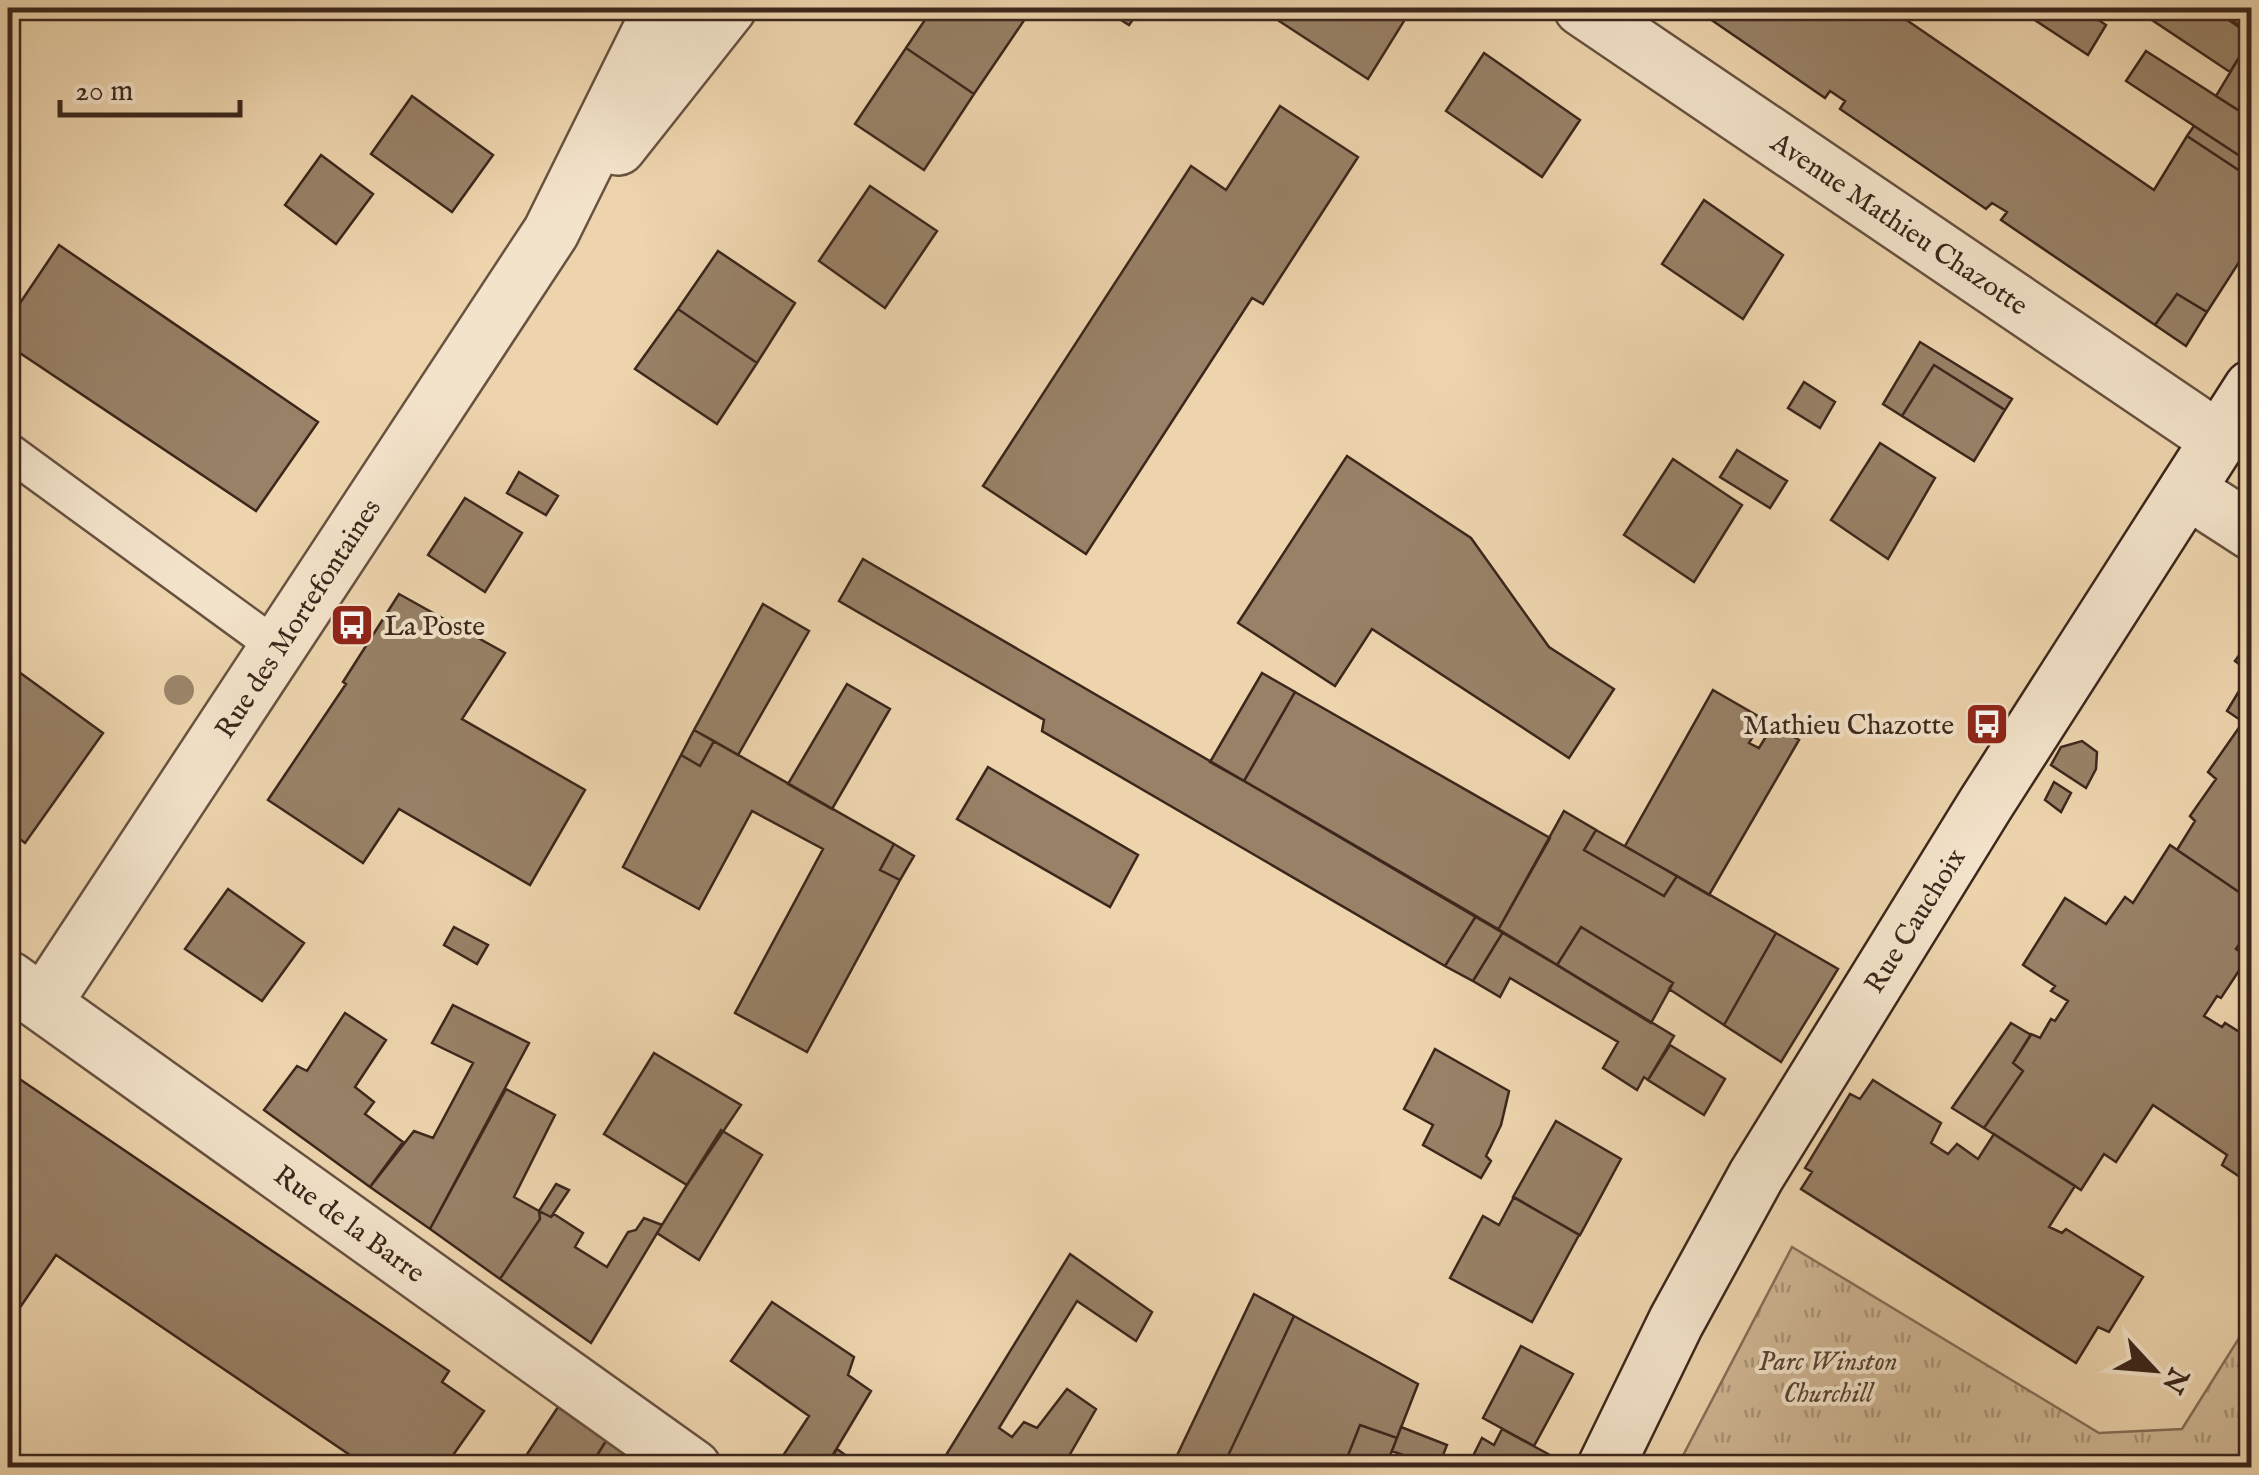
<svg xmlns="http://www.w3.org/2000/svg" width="2259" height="1475" font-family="'IM FELL English',serif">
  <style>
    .park { fill: url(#park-tufts); stroke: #866f58; stroke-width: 2.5 }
    .building { fill: #988167; stroke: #3c271c; stroke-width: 2.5 }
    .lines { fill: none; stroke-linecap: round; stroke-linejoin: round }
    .service-casing { stroke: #685240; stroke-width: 40 }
    .minor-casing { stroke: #685240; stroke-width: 60 }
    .secondary-casing { stroke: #3c271c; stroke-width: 60 }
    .service { stroke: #f3e3ca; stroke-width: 35 }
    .minor { stroke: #f3e3ca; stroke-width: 55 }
    .secondary { stroke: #f3e3ca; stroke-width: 55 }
    .tree { fill: #9c856a }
    .labels { text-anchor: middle; stroke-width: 8; stroke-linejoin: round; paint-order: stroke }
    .street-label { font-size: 28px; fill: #3c271c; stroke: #f3e3ca }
    .poi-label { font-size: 28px; fill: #3c271c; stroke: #f3e3ca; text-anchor: start }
    .park-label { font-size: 28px; font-style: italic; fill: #594434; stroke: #f3e3ca }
  </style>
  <defs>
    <pattern id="park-tufts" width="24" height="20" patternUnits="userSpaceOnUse" patternTransform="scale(2.5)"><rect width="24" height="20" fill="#cfb794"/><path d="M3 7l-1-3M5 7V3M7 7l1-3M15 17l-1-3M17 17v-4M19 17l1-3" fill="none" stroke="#a99578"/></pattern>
  </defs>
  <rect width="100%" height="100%" fill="#edd4ad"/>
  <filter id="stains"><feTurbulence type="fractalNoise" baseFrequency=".002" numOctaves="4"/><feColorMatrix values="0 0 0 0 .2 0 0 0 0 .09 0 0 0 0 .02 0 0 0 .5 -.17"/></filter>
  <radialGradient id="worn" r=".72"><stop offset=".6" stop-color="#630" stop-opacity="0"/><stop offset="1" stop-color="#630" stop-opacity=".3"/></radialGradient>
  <path class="park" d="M 1792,1247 L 2099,1433 L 2182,1429 L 2251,1319 L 2251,1467 L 1677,1467 Z"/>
  <path class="building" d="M 933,8 L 1014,8 L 1027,16 L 974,94 L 906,48 Z
    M 1102,8 L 1141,8 L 1129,25 Z
    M 1284,8 L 1401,8 L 1409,13 L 1368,79 L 1276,19 Z
    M 1694,8 L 1889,8 L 2154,190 L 2187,136 L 2252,179 L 2252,242 L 2207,312 L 2177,294 L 2155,325 L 2001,220 L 2007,212 L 1992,203 L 1986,209 L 1840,109 L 1845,101 L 1830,91 L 1825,98 Z
    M 2028,8 L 2081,8 L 2106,25 L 2088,55 L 2024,13 Z
    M 2159,8 L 2211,8 L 2252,36 L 2230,72 L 2152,20 Z
    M 2225,8 L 2252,8 L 2252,33 L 2221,14 Z
    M 2252,36 L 2252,119 L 2216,96 Z
    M 906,48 L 974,94 L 924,170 L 855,124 Z
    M 2146,51 L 2252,119 L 2252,164 L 2126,81 Z
    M 1484,53 L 1580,120 L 1542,177 L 1446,111 Z
    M 412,96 L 493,155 L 452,212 L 371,154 Z
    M 1280,106 L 1358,157 L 1263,304 L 1252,298 L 1086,554 L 983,486 L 1191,166 L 1226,190 Z
    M 2194,126 L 2252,164 L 2252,179 L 2187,136 Z
    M 321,155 L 373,194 L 336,244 L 285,205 Z
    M 870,186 L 937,231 L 885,308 L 819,261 Z
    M 1704,200 L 1783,255 L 1743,319 L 1662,264 Z
    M 59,245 L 318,422 L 256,511 L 8,345 L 8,321 Z
    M 718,251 L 795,303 L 757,363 L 678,309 Z
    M 2177,294 L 2207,312 L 2186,346 L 2155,325 Z
    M 678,309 L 757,363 L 717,424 L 635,369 Z
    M 1920,342 L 2012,399 L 2005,410 L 1934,365 L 1902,416 L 1883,404 Z
    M 1934,365 L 2005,410 L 1974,461 L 1902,416 Z
    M 1804,382 L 1835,402 L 1820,428 L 1788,408 Z
    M 1880,443 L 1935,478 L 1888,559 L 1831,520 Z
    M 1737,450 L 1787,481 L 1770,508 L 1720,477 Z
    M 1347,456 L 1471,538 L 1549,647 L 1614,689 L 1569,758 L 1372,629 L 1335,686 L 1238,623 Z
    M 1673,459 L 1742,505 L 1694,582 L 1624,535 Z
    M 519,472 L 558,496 L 546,515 L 507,493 Z
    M 465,498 L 522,533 L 485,592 L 428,555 Z
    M 863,559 L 1476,916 L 1445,966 L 1042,731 L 1044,720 L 839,601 Z
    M 399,594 L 505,653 L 462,719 L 585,790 L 530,885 L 399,809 L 363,863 L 268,800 L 346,684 L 343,682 Z
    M 763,604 L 809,631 L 738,755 L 694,730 Z
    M 2252,637 L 2252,674 L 2235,661 Z
    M 8,664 L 103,733 L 25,843 L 8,830 Z
    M 1262,673 L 1295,692 L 1244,781 L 1210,762 Z
    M 2250,673 L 2252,674 L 2252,728 L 2227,711 Z
    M 847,684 L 890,709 L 832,809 L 788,784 Z
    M 1713,690 L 1763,719 L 1749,743 L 1759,748 L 1773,725 L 1799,740 L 1709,895 L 1625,846 Z
    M 1295,692 L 1550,838 L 1498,930 L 1244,781 Z
    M 2243,722 L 2252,728 L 2252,901 L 2177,850 L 2195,821 L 2190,816 L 2216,779 L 2208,772 Z
    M 694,730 L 714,741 L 700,766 L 681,755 Z
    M 714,741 L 894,844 L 880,870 L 900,880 L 807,1052 L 735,1013 L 823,849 L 752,811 L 699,909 L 623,867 L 681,755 L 700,766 Z
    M 2082,741 L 2097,752 L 2096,769 L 2086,788 L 2051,765 L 2061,747 Z
    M 988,767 L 1138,855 L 1110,907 L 957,819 Z
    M 2054,782 L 2071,793 L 2061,812 L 2045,800 Z
    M 1564,811 L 1596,830 L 1584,850 L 1664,896 L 1677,876 L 1776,933 L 1724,1025 L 1669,989 L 1673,983 L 1581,927 L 1557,965 L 1498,930 Z
    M 1596,830 L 1677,876 L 1664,896 L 1584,850 Z
    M 894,844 L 914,856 L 900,880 L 880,870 Z
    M 2170,845 L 2252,901 L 2252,926 L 2236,949 L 2248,957 L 2221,998 L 2217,996 L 2204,1016 L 2222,1027 L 2225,1023 L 2252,1040 L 2252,1185 L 2222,1165 L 2227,1155 L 2153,1105 L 2116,1162 L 2104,1154 L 2081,1190 L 1984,1128 L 2023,1071 L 2013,1063 L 2031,1034 L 2040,1038 L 2051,1019 L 2055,1021 L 2068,1001 L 2051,991 L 2055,986 L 2023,965 L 2065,898 L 2106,924 L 2125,897 L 2133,903 Z
    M 228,889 L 304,943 L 262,1001 L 185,949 Z
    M 1476,916 L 1503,932 L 1473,981 L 1445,966 Z
    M 454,927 L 488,945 L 477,964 L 444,945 Z
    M 1581,927 L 1673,983 L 1651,1023 L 1557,965 Z
    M 1503,932 L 1674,1036 L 1648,1080 L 1644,1077 L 1637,1090 L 1603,1068 L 1618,1042 L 1510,978 L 1500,997 L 1473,981 Z
    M 1776,933 L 1838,969 L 1781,1062 L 1724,1025 Z
    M 453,1005 L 529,1043 L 430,1229 L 370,1187 L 414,1131 L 433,1138 L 473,1063 L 432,1043 Z
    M 345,1013 L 386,1040 L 355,1087 L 374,1102 L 365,1114 L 403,1142 L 370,1187 L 264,1110 L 297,1066 L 307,1071 Z
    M 2011,1023 L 2031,1035 L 2013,1063 L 2023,1071 L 1984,1128 L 1952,1108 Z
    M 1670,1045 L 1725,1079 L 1704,1115 L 1648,1080 Z
    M 1435,1049 L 1509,1091 L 1501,1125 L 1486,1156 L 1491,1161 L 1481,1178 L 1423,1145 L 1433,1125 L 1404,1109 Z
    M 654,1053 L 741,1105 L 687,1185 L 604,1134 Z
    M 21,1080 L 449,1371 L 442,1382 L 484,1411 L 444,1468 L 369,1468 L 56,1255 L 8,1325 L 8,1099 Z
    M 1873,1080 L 1941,1123 L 1931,1143 L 1948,1154 L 1957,1144 L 1978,1159 L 1994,1134 L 2075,1186 L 2049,1227 L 2062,1233 L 2066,1229 L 2143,1277 L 2109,1332 L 2098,1327 L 2076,1363 L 1801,1189 L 1812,1172 L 1805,1168 L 1850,1094 L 1860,1099 Z
    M 506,1089 L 555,1115 L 514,1197 L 539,1211 L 540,1219 L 500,1279 L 430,1229 Z
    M 1556,1121 L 1621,1159 L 1580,1235 L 1513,1197 Z
    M 721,1130 L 762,1155 L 699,1260 L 657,1233 Z
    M 556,1184 L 569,1190 L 551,1217 L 539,1211 Z
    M 1514,1197 L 1579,1235 L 1532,1322 L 1450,1278 L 1483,1216 L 1499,1225 Z
    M 539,1211 L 551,1217 L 554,1214 L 583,1233 L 575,1247 L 607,1267 L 628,1232 L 636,1230 L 644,1218 L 662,1225 L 591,1343 L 500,1279 L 540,1219 Z
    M 1070,1254 L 1152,1312 L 1136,1341 L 1077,1301 L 999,1428 L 1012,1437 L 1024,1422 L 1037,1428 L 1067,1389 L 1096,1409 L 1062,1468 L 938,1468 Z
    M 1254,1294 L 1294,1316 L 1226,1460 L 1223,1468 L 1171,1468 Z
    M 772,1302 L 854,1357 L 848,1375 L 871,1391 L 825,1468 L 775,1468 L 809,1416 L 731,1361 Z
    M 1294,1316 L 1418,1384 L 1397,1438 L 1360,1425 L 1343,1468 L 1241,1468 L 1226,1460 Z
    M 1521,1346 L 1573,1374 L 1534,1446 L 1483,1418 Z
    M 558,1407 L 606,1441 L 589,1468 L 518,1468 Z
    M 1360,1425 L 1397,1438 L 1385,1468 L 1343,1468 Z
    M 1401,1427 L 1447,1445 L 1438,1468 L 1392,1451 Z
    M 1502,1429 L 1561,1461 L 1559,1468 L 1467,1468 L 1482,1438 L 1494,1445 Z
    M 606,1441 L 637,1463 L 635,1468 L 589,1468 Z
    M 837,1449 L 863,1468 L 825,1468 Z"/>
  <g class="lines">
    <g class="service-casing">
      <path id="service" d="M 8,451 L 278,648"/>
    </g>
    <g class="minor-casing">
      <path id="minor" d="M 1582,8 L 2218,439
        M 618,147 L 728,8
        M 2187,490 L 2252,532
        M 8,979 L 693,1468
        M 43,1004 L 551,232 L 662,8"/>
    </g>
    <g class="secondary-casing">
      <path id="secondary" d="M 1605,1468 L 1676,1322 L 1756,1176 L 1985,805 L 2252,388"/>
    </g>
    <use href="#service" class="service"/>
    <use href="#minor" class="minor"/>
    <use href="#secondary" class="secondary"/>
  </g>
  <circle class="tree" cx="179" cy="690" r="15"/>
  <defs>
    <g id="bus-square" transform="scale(2.25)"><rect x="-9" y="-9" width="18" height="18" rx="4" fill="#8f2418" stroke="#f3e3ca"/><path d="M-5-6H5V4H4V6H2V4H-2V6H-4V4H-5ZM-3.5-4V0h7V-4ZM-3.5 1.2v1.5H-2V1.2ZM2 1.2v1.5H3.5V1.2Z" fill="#fff"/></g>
  </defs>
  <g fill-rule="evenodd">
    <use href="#bus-square" x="352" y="625"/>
    <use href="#bus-square" x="1987" y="724"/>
  </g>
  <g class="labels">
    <g class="street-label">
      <text transform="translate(1900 223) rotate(34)" y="10">Avenue Mathieu Chazotte</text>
      <text transform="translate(297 618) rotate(-57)" y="10">Rue des Mortefontaines</text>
      <text transform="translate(1914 920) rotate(-58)" y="10">Rue Cauchoix</text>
      <text transform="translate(350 1223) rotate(36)" y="10">Rue de la Barre</text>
    </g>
    <g class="poi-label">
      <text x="384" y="635">La Poste</text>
      <text x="1954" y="734" text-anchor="end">Mathieu Chazotte</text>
    </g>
    <g class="park-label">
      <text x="1828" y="1370">Parc Winston<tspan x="1828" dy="32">Churchill</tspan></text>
    </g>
  </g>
  <rect width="2259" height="1475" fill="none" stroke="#edd4ad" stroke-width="40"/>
  <rect x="10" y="10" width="2239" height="1455" fill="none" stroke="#3c271c" stroke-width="5"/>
  <rect x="20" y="20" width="2219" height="1435" fill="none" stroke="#3c271c" stroke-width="2.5"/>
  <g transform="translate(2154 1370) rotate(116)" stroke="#f3e3ca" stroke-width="8" paint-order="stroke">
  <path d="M0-8L18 38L0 25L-18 38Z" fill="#3c271c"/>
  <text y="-15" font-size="28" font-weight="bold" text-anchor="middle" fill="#3c271c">N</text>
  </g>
  <path d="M60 100v15h180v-15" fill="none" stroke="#3c271c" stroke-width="5"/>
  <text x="75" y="100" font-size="30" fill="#3c271c" stroke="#f3e3ca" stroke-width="8" paint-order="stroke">20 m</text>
  <rect width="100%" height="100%" filter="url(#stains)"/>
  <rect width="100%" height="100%" fill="url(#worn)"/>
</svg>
